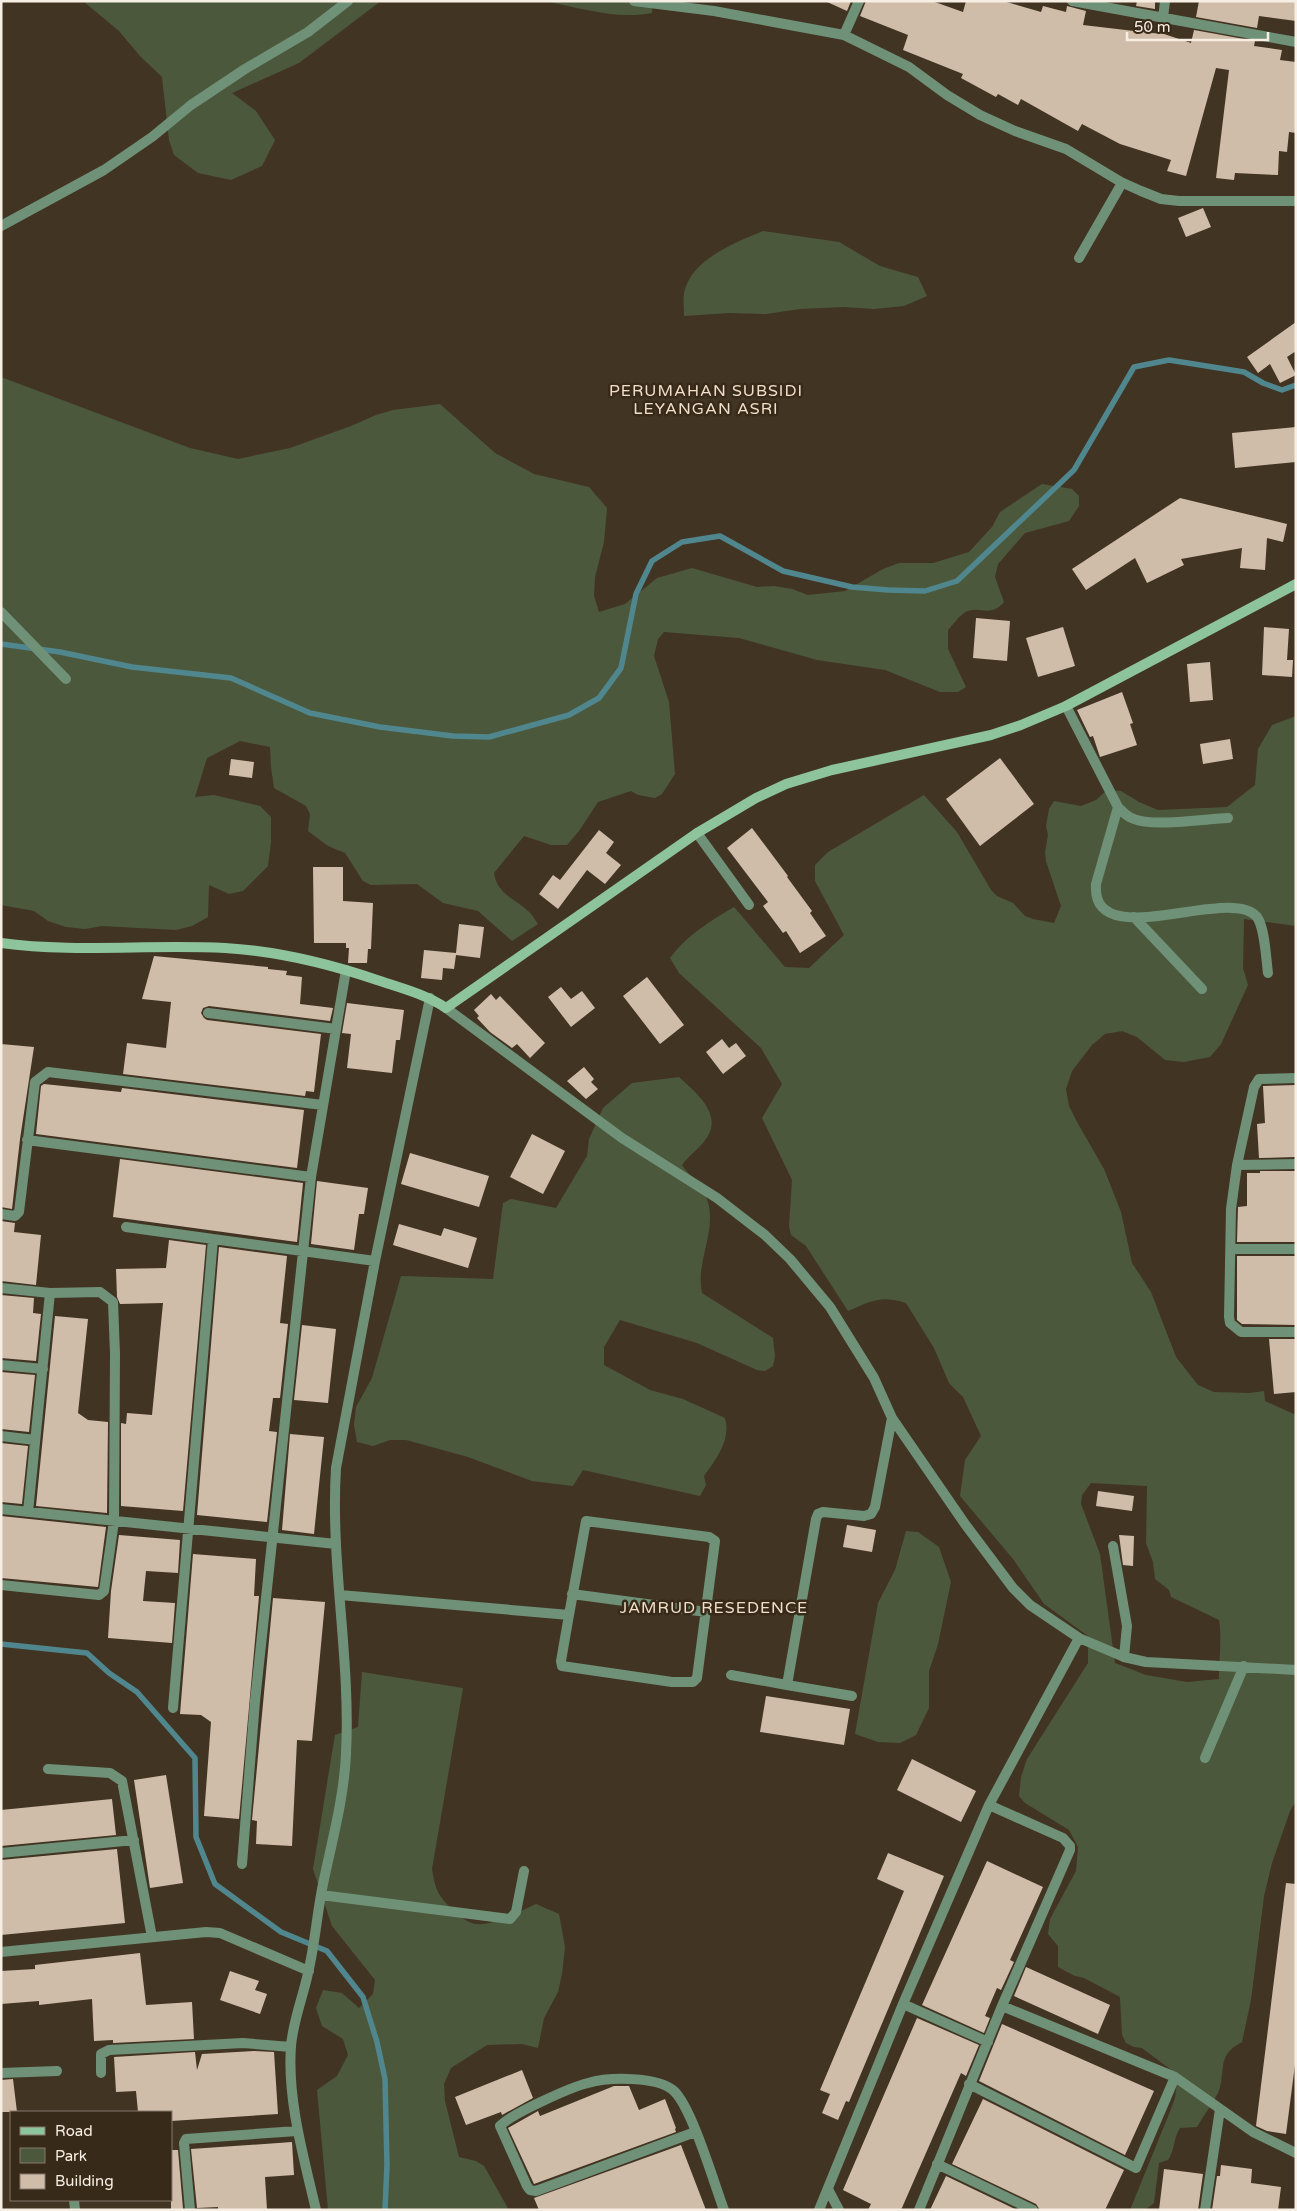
<svg xmlns="http://www.w3.org/2000/svg" width="1297" height="2211" font-family="'Varela Round',sans-serif">
  <style>
    .green { fill: #4c583c; fill-rule: evenodd }
    .lines { fill: none; stroke-linecap: round; stroke-linejoin: round }
    .stream { stroke: #50878e; stroke-width: 5.5 }
    .building { fill: #d0bda9 }
    .lane { stroke: #6f9178; stroke-width: 10 }
    .street { stroke: #6f9178; stroke-width: 10 }
    .secondary { stroke: #8dc49c; stroke-width: 10 }
    .labels { text-anchor: middle; stroke-width: 5; stroke-linejoin: round; paint-order: stroke }
    .neighbourhood-label { font-size: 16px; letter-spacing: 1px; fill: #f0dec8; stroke: #382a19 }
  </style>
  <rect width="100%" height="100%" fill="#423423"/>
  <path class="green" d="M 83,1 L 381,1 L 299,63 L 232,93 L 256,111 L 275,140 L 262,166 L 231,180 L 198,173 L 174,155 L 169,140 L 162,77 L 140,56 L 119,31 Z
    M 545,1 L 653,1 L 652,13 C 617,20 580,8 545,1 Z
    M 763,231 L 839,242 L 880,266 L 918,277 L 927,296 L 904,306 L 874,309 L 844,307 L 800,309 L 766,314 L 729,313 L 684,316 C 684,309 683,300 684,293 C 691,259 735,243 763,231 Z
    M 1,377 L 190,448 L 238,459 L 290,448 L 351,426 L 376,415 L 393,410 L 440,404 L 495,453 L 534,474 L 589,487 L 607,508 L 604,542 L 595,577 L 594,596 L 599,612 L 625,604 L 657,578 L 692,568 L 757,587 L 774,586 L 792,589 L 808,595 L 845,591 L 883,569 L 899,563 L 933,563 L 969,552 L 992,527 L 1000,512 L 1042,484 L 1072,489 L 1079,496 L 1079,506 L 1069,521 L 1025,533 L 998,564 L 995,577 L 1004,602 C 990,619 978,604 964,613 C 958,617 953,625 948,630 L 948,649 L 966,687 L 958,692 L 940,692 L 885,670 L 817,660 L 739,638 L 664,632 L 658,639 L 654,656 L 669,702 L 675,774 L 662,794 L 655,798 L 638,795 L 631,791 L 598,802 L 579,831 L 567,845 L 551,845 L 524,836 L 494,873 C 497,894 514,898 528,911 C 532,914 535,920 538,924 L 512,941 L 478,911 L 443,903 L 417,884 L 371,885 L 363,881 L 345,853 L 328,846 L 308,831 L 310,814 L 306,806 L 274,788 L 271,767 L 270,747 L 240,741 L 207,758 L 195,797 L 214,795 L 260,806 L 271,817 L 271,842 L 268,866 L 243,891 L 229,894 L 209,885 L 208,917 L 192,926 L 176,930 L 102,926 L 85,929 L 66,927 L 48,921 L 34,911 L 1,905 Z
    M 1296,716 L 1296,926 L 1244,919 L 1243,968 L 1248,985 L 1221,1044 L 1210,1057 L 1184,1062 L 1165,1060 L 1137,1037 L 1122,1031 L 1105,1034 L 1092,1045 L 1072,1071 L 1066,1089 L 1069,1106 L 1077,1122 L 1104,1169 L 1110,1184 L 1121,1212 L 1132,1263 L 1151,1292 L 1176,1357 L 1198,1385 L 1214,1392 L 1249,1393 L 1264,1391 L 1265,1401 L 1296,1415 L 1296,1801 L 1290,1811 L 1272,1863 L 1264,1896 L 1251,2000 L 1242,2042 C 1215,2056 1227,2071 1218,2093 C 1212,2105 1203,2116 1197,2127 L 1180,2128 C 1173,2139 1175,2150 1168,2160 L 1159,2163 L 1154,2203 L 1145,2210 L 1130,2210 L 1169,2114 L 1175,2098 L 1178,2075 L 1142,2048 L 1134,2047 L 1126,2043 L 1122,2035 L 1120,1997 L 1084,1978 L 1075,1976 L 1058,1967 L 1058,1946 L 1048,1934 L 1050,1919 L 1076,1871 L 1078,1847 L 1069,1830 L 1025,1803 L 1019,1796 L 1021,1777 L 1027,1759 L 1088,1663 L 1088,1636 L 1044,1604 L 1013,1559 L 960,1496 L 965,1460 L 981,1436 L 963,1397 L 949,1383 L 934,1348 L 906,1303 C 880,1295 872,1301 848,1311 L 806,1246 L 791,1235 L 789,1226 L 792,1180 L 762,1118 L 782,1084 L 761,1048 L 679,973 L 670,958 C 687,935 710,921 734,907 L 785,967 L 809,968 L 844,935 L 815,881 L 815,865 L 828,852 L 924,795 L 957,832 L 991,890 L 997,896 L 1013,903 L 1025,916 L 1033,919 L 1054,923 L 1061,906 L 1046,861 L 1045,852 L 1048,835 L 1046,826 L 1049,809 L 1054,801 L 1081,806 L 1096,800 L 1107,790 L 1121,791 L 1139,802 L 1158,810 L 1227,807 L 1255,785 L 1258,749 L 1272,725 ZM 1091,1483 L 1147,1486 L 1146,1543 L 1153,1562 L 1155,1579 L 1169,1590 L 1171,1597 L 1219,1620 C 1222,1636 1219,1661 1219,1679 L 1187,1682 L 1146,1675 L 1115,1663 L 1100,1554 L 1081,1504 L 1082,1495 Z
    M 679,1077 C 695,1092 724,1114 706,1139 C 699,1149 689,1155 682,1165 C 689,1175 703,1188 707,1199 C 718,1231 695,1261 702,1293 L 773,1338 L 775,1356 L 773,1366 L 765,1371 L 757,1370 L 697,1343 L 620,1320 L 604,1347 L 604,1365 L 650,1390 L 683,1399 L 725,1418 C 731,1440 717,1458 704,1476 L 706,1485 L 700,1496 L 583,1470 L 573,1486 L 532,1481 L 468,1457 L 406,1440 L 390,1440 L 373,1446 L 357,1442 L 354,1425 L 356,1407 L 372,1378 L 401,1276 L 493,1279 L 503,1203 L 511,1199 L 556,1208 L 587,1156 L 589,1139 L 603,1108 L 632,1083 Z
    M 906,1531 L 918,1532 L 939,1547 L 951,1582 L 938,1644 L 929,1671 L 929,1708 L 916,1735 L 900,1743 L 878,1742 L 855,1734 L 878,1603 L 895,1570 Z
    M 362,1672 L 463,1688 L 432,1869 C 435,1889 438,1896 453,1910 C 458,1915 465,1921 472,1923 C 489,1929 520,1911 536,1904 L 559,1914 L 565,1947 L 562,1974 L 558,1992 L 544,2018 L 538,2048 L 522,2044 L 487,2045 L 451,2068 L 444,2084 L 445,2101 L 459,2157 L 476,2161 L 484,2166 L 509,2210 L 328,2210 L 317,2090 L 337,2076 L 348,2055 L 343,2039 L 322,2026 L 316,2008 L 323,1990 L 342,1993 L 359,2008 L 373,1994 L 375,1980 L 332,1926 L 313,1869 L 335,1735 L 358,1727 Z"/>
  <g class="lines">
    <path class="stream" d="M 1,644 L 60,652 L 132,667 L 231,678 L 310,713 L 380,727 L 453,736 L 489,737 L 569,715 L 599,698 L 621,668 L 636,594 L 652,561 L 682,542 L 720,536 L 783,571 L 852,587 L 888,590 L 925,591 L 957,581 L 1074,470 L 1134,367 L 1169,360 L 1244,372 L 1263,383 L 1282,390 L 1296,385
      M 1,1644 L 87,1653 L 109,1673 L 137,1692 L 195,1758 L 196,1837 L 215,1884 L 281,1932 L 327,1951 L 363,1997 L 377,2042 L 385,2079 L 387,2165 L 385,2210"/>
  </g>
  <path class="building" d="M 825,1 L 851,1 L 847,11 Z
    M 866,1 L 932,1 L 963,12 L 966,1 L 1003,1 L 1041,12 L 1043,6 L 1066,12 L 1067,6 L 1086,11 L 1083,25 L 1134,31 L 1135,20 L 1153,23 L 1152,33 L 1164,34 L 1191,43 L 1194,30 L 1255,41 L 1254,46 L 1282,50 L 1280,60 L 1296,62 L 1296,133 L 1289,132 L 1287,152 L 1279,151 L 1278,175 L 1235,173 L 1234,180 L 1216,178 L 1229,70 L 1216,68 L 1186,176 L 1167,171 L 1171,160 L 1120,144 L 1082,124 L 1078,131 L 1021,99 L 1018,105 L 998,94 L 996,97 L 961,78 L 963,74 L 903,50 L 908,35 L 860,16 Z
    M 1137,1 L 1155,1 L 1155,9 L 1136,6 Z
    M 1199,1 L 1296,1 L 1296,21 L 1259,16 L 1257,28 L 1196,17 Z
    M 1203,208 L 1211,227 L 1186,237 L 1178,218 Z
    M 1296,322 L 1296,351 L 1287,357 L 1296,375 L 1280,383 L 1270,364 L 1258,373 L 1247,357 Z
    M 1296,427 L 1296,462 L 1235,468 L 1232,433 Z
    M 1180,498 L 1287,524 L 1283,542 L 1267,538 L 1265,570 L 1240,568 L 1242,548 L 1181,559 L 1184,565 L 1147,583 L 1135,558 L 1086,590 L 1072,569 Z
    M 976,618 L 1010,621 L 1007,661 L 973,658 Z
    M 1063,627 L 1075,666 L 1038,677 L 1026,638 Z
    M 1264,627 L 1289,629 L 1287,660 L 1293,660 L 1292,677 L 1262,675 Z
    M 1210,662 L 1213,700 L 1190,702 L 1187,664 Z
    M 1122,692 L 1133,723 L 1130,724 L 1137,745 L 1100,757 L 1093,736 L 1090,737 L 1077,710 Z
    M 1230,739 L 1233,759 L 1203,764 L 1200,744 Z
    M 1000,758 L 1034,804 L 980,846 L 946,799 Z
    M 231,759 L 254,762 L 252,778 L 229,775 Z
    M 752,828 L 788,876 L 787,877 L 812,911 L 810,913 L 826,936 L 800,953 L 786,931 L 783,933 L 763,906 L 768,902 L 727,848 Z
    M 599,830 L 614,842 L 606,853 L 621,865 L 605,884 L 587,870 L 558,909 L 539,894 L 553,875 L 560,880 Z
    M 313,867 L 343,867 L 343,901 L 373,903 L 371,949 L 368,949 L 367,963 L 348,963 L 349,948 L 346,948 L 346,943 L 314,943 Z
    M 459,924 L 484,927 L 480,958 L 456,955 L 454,969 L 443,968 L 442,980 L 421,978 L 424,950 L 456,953 Z
    M 154,956 L 268,967 L 268,969 L 287,971 L 286,975 L 302,977 L 300,1004 L 333,1008 L 330,1021 L 209,1006 L 203,1008 L 201,1013 L 204,1018 L 207,1020 L 321,1034 L 314,1092 L 306,1091 L 305,1096 L 123,1074 L 127,1043 L 166,1048 L 171,1002 L 142,999 Z
    M 647,977 L 684,1025 L 660,1044 L 623,996 Z
    M 561,987 L 571,999 L 582,991 L 595,1008 L 571,1027 L 548,997 Z
    M 491,994 L 496,1000 L 500,996 L 545,1043 L 530,1058 L 517,1044 L 512,1048 L 490,1032 L 477,1018 L 479,1016 L 474,1010 Z
    M 347,1003 L 404,1010 L 400,1040 L 396,1040 L 392,1073 L 347,1068 L 351,1034 L 342,1033 Z
    M 722,1039 L 729,1048 L 736,1043 L 746,1056 L 723,1074 L 706,1052 Z
    M 1,1044 L 34,1047 L 20,1139 L 12,1209 L 1,1207 Z
    M 584,1067 L 594,1079 L 591,1082 L 598,1089 L 586,1099 L 567,1081 Z
    M 44,1084 L 121,1092 L 122,1088 L 304,1110 L 297,1168 L 36,1134 L 41,1086 Z
    M 1296,1085 L 1296,1157 L 1259,1158 L 1257,1124 L 1265,1123 L 1263,1086 Z
    M 532,1134 L 565,1151 L 543,1194 L 510,1177 Z
    M 410,1153 L 489,1176 L 479,1207 L 401,1184 Z
    M 120,1159 L 303,1183 L 297,1242 L 113,1217 Z
    M 1260,1171 L 1296,1171 L 1296,1242 L 1237,1242 L 1238,1207 L 1247,1206 L 1247,1173 L 1260,1173 Z
    M 317,1181 L 368,1188 L 364,1214 L 359,1214 L 354,1250 L 311,1244 Z
    M 1,1221 L 15,1223 L 14,1232 L 41,1235 L 36,1285 L 1,1281 Z
    M 399,1224 L 441,1236 L 444,1228 L 477,1238 L 468,1268 L 393,1245 Z
    M 169,1240 L 206,1245 L 183,1511 L 121,1506 L 121,1423 L 126,1424 L 127,1413 L 152,1415 L 163,1303 L 120,1304 L 117,1297 L 116,1269 L 166,1268 Z
    M 219,1247 L 287,1256 L 280,1323 L 288,1324 L 280,1398 L 273,1398 L 269,1431 L 277,1432 L 267,1522 L 197,1515 Z
    M 1237,1256 L 1296,1256 L 1296,1325 L 1242,1324 L 1237,1320 Z
    M 1,1295 L 34,1298 L 33,1313 L 41,1314 L 36,1361 L 1,1358 Z
    M 55,1316 L 88,1319 L 78,1413 L 88,1420 L 108,1422 L 107,1513 L 36,1506 Z
    M 302,1325 L 336,1329 L 328,1403 L 294,1400 Z
    M 1269,1339 L 1296,1339 L 1296,1392 L 1274,1394 Z
    M 1,1372 L 35,1375 L 29,1432 L 1,1429 Z
    M 290,1434 L 324,1437 L 314,1534 L 282,1530 Z
    M 1,1443 L 28,1446 L 22,1504 L 1,1502 Z
    M 1098,1491 L 1134,1496 L 1132,1511 L 1096,1506 Z
    M 1,1516 L 106,1527 L 98,1587 L 1,1578 Z
    M 847,1525 L 876,1530 L 872,1552 L 843,1547 Z
    M 119,1535 L 180,1540 L 178,1573 L 146,1571 L 143,1601 L 175,1603 L 172,1643 L 108,1638 L 111,1591 Z
    M 1119,1535 L 1134,1536 L 1133,1566 L 1123,1565 Z
    M 193,1554 L 256,1559 L 254,1596 L 259,1596 L 239,1819 L 204,1816 L 211,1722 L 201,1715 L 180,1714 Z
    M 273,1598 L 325,1602 L 312,1741 L 297,1740 L 292,1846 L 256,1844 L 257,1821 L 252,1820 Z
    M 766,1696 L 850,1709 L 844,1745 L 760,1732 Z
    M 912,1759 L 976,1791 L 961,1822 L 897,1790 Z
    M 166,1775 L 183,1883 L 150,1888 L 134,1780 Z
    M 112,1799 L 116,1835 L 1,1846 L 1,1810 Z
    M 117,1849 L 125,1923 L 1,1935 L 1,1860 Z
    M 888,1853 L 944,1876 L 849,2102 L 846,2101 L 838,2120 L 822,2113 L 830,2094 L 820,2090 L 904,1891 L 877,1879 Z
    M 987,1861 L 1043,1887 L 1010,1960 L 1014,1962 L 1001,1990 L 997,1988 L 985,2016 L 990,2018 L 984,2033 L 922,2005 Z
    M 1286,1883 L 1296,1884 L 1296,2057 L 1286,2134 L 1267,2131 L 1256,2126 Z
    M 140,1953 L 146,2005 L 192,2002 L 194,2039 L 113,2043 L 113,2040 L 94,2041 L 92,1999 L 39,2005 L 39,2001 L 1,2004 L 1,1971 L 35,1969 L 35,1965 Z
    M 1026,1967 L 1110,2005 L 1098,2034 L 1014,1996 Z
    M 230,1971 L 259,1981 L 255,1990 L 267,1994 L 260,2014 L 220,2000 Z
    M 917,2018 L 979,2045 L 966,2076 L 961,2073 L 901,2210 L 868,2210 L 871,2204 L 843,2190 Z
    M 1002,2024 L 1154,2091 L 1125,2155 L 979,2081 Z
    M 254,2051 L 274,2052 L 278,2114 L 171,2121 L 171,2112 L 138,2112 L 136,2091 L 116,2092 L 114,2057 L 195,2052 L 197,2070 L 202,2054 Z
    M 522,2070 L 533,2098 L 502,2115 L 501,2112 L 466,2125 L 455,2097 Z
    M 13,2079 L 17,2112 L 1,2112 L 1,2080 Z
    M 614,2086 L 629,2086 L 639,2110 L 665,2099 L 676,2128 L 675,2129 L 676,2132 L 534,2184 L 508,2128 L 538,2111 L 540,2116 Z
    M 983,2099 L 1124,2170 L 1105,2210 L 1040,2210 L 1036,2204 L 952,2164 Z
    M 292,2142 L 294,2175 L 265,2177 L 267,2210 L 218,2210 L 218,2207 L 197,2208 L 191,2149 Z
    M 681,2145 L 706,2210 L 539,2210 L 534,2198 Z
    M 171,2150 L 178,2150 L 183,2209 L 171,2210 Z
    M 1221,2165 L 1252,2169 L 1251,2183 L 1281,2187 L 1278,2210 L 1212,2210 L 1217,2176 L 1220,2176 Z
    M 1164,2169 L 1203,2174 L 1198,2210 L 1159,2210 Z
    M 946,2176 L 1017,2210 L 930,2210 Z"/>
  <g class="lines">
    <path class="lane" d="M 697,833 L 749,905
      M 1113,1546 L 1127,1626 L 1124,1657"/>
    <path class="street" d="M 634,1 L 714,11 L 844,35 L 909,67 L 947,95 L 980,115 L 1015,131 L 1066,149 L 1121,182 L 1141,191 L 1161,199 L 1179,201 L 1296,201
      M 1072,1 L 1296,42
      M 1163,18 L 1165,1
      M 844,35 L 859,1
      M 1,226 L 104,170 L 152,137 L 191,105 L 245,69 L 308,32 L 348,1
      M 1079,258 L 1122,183
      M 1,612 L 66,679
      M 1066,706 L 1118,807 C 1123,812 1127,817 1134,819 C 1152,827 1205,819 1228,818
      M 1118,807 L 1096,884 C 1091,956 1230,884 1257,917 C 1265,928 1266,959 1268,973
      M 1134,917 L 1202,989
      M 446,1008 L 622,1138 L 717,1198 L 765,1235 L 790,1259 L 830,1307 L 874,1378 L 892,1418 L 965,1524 L 1013,1588 L 1030,1605 L 1079,1638 L 1124,1657 L 1146,1662 L 1296,1670
      M 208,1013 L 336,1029
      M 1296,1078 L 1259,1079 L 1254,1087 L 1237,1165 L 1231,1209 L 1229,1317 L 1230,1323 L 1241,1332 L 1296,1332
      M 27,1140 L 311,1177
      M 1237,1165 L 1296,1164
      M 1,1214 L 15,1216 L 19,1212 L 35,1082 L 48,1072 L 323,1105
      M 126,1227 L 213,1239
      M 1231,1249 L 1296,1249
      M 1,1288 L 50,1293 L 28,1512
      M 1,1365 L 43,1369
      M 1,1436 L 35,1440
      M 1,1509 L 336,1544
      M 1,1585 L 99,1595 L 104,1591 L 114,1521 L 115,1354 L 113,1302 L 100,1292 L 50,1293
      M 572,1594 L 706,1612
      M 340,1595 L 569,1615 L 586,1521 L 709,1537 L 715,1541 L 697,1678 L 693,1682 L 672,1682 L 562,1666 L 561,1661 L 569,1615
      M 731,1675 L 787,1685
      M 852,1696 L 787,1685 L 816,1519 L 818,1514 L 823,1512 L 864,1516 L 871,1514 L 875,1507 L 892,1418
      M 173,1708 L 213,1239 L 375,1261
      M 1205,1758 L 1244,1666
      M 48,1769 L 110,1773 L 122,1781 L 152,1937
      M 1,1853 L 134,1840
      M 242,1864 L 255,1701 L 311,1177 L 346,970
      M 321,1895 L 510,1919 L 516,1912 L 524,1871
      M 1,1952 L 206,1932 L 220,1933 L 309,1971
      M 903,2004 L 988,2042
      M 1002,2006 L 1175,2077 L 1253,2132 L 1296,2153
      M 1,2073 L 57,2071
      M 101,2073 L 101,2054 L 109,2050 L 243,2043 L 291,2047
      M 969,2084 L 1136,2168 L 1175,2077
      M 695,2132 L 536,2191 L 530,2190 L 527,2186 L 500,2126 C 511,2114 571,2087 588,2083 C 608,2077 658,2076 674,2091 C 692,2108 714,2183 724,2210
      M 937,2164 L 1033,2210
      M 828,2189 L 839,2210
      M 74,2200 L 75,2210
      M 190,2210 L 184,2143 L 186,2139 L 297,2131
      M 316,2210 C 304,2158 287,2100 291,2046 C 293,2021 303,1997 308,1973 C 315,1944 317,1913 323,1884 C 332,1841 344,1798 346,1754 C 351,1658 330,1563 336,1468 L 375,1261 L 430,998
      M 819,2210 L 903,2004 L 989,1805 L 1079,1638
      M 919,2210 L 1002,2006 L 1070,1850 L 1070,1846 L 1063,1838 L 989,1805
      M 1205,2210 L 1220,2109"/>
    <path class="secondary" d="M 1,943 C 75,953 150,944 225,948 C 277,951 327,963 377,980 C 401,988 425,994 446,1008 L 697,833 L 756,798 L 786,784 L 832,770 L 991,735 L 1021,725 L 1066,706 L 1296,584"/>
  </g>
  <g class="labels">
    <g class="neighbourhood-label">
      <text x="706" y="396">PERUMAHAN SUBSIDI<tspan x="706" dy="18">LEYANGAN ASRI</tspan></text>
      <text x="714" y="1613">JAMRUD RESEDENCE</text>
    </g>
  </g>
  <rect width="1297" height="2211" fill="none" stroke="#f8efe4" stroke-width="5"/>
  <rect x="10" y="2111" width="162" height="90" fill="#382a19" stroke="#85796a"/>
  <rect x="20" y="2127" width="25" height="8" fill="#8dc49c" stroke="#85796a"/>
  <text x="55" y="2136" font-size="15" fill="#f8efe4">Road</text>
  <rect x="20" y="2148" width="25" height="15" fill="#4c583c" stroke="#85796a"/>
  <text x="55" y="2161" font-size="15" fill="#f8efe4">Park</text>
  <rect x="20" y="2174" width="25" height="15" fill="#d0bda9" stroke="#85796a"/>
  <text x="55" y="2186" font-size="15" fill="#f8efe4">Building</text>
  <path d="M1127 32v8h141v-8" fill="none" stroke="#f8efe4" stroke-width="2.5"/>
  <text x="1134" y="32" font-size="15" fill="#f8efe4" stroke="#382a19" stroke-width="4" paint-order="stroke">50 m</text>
</svg>
